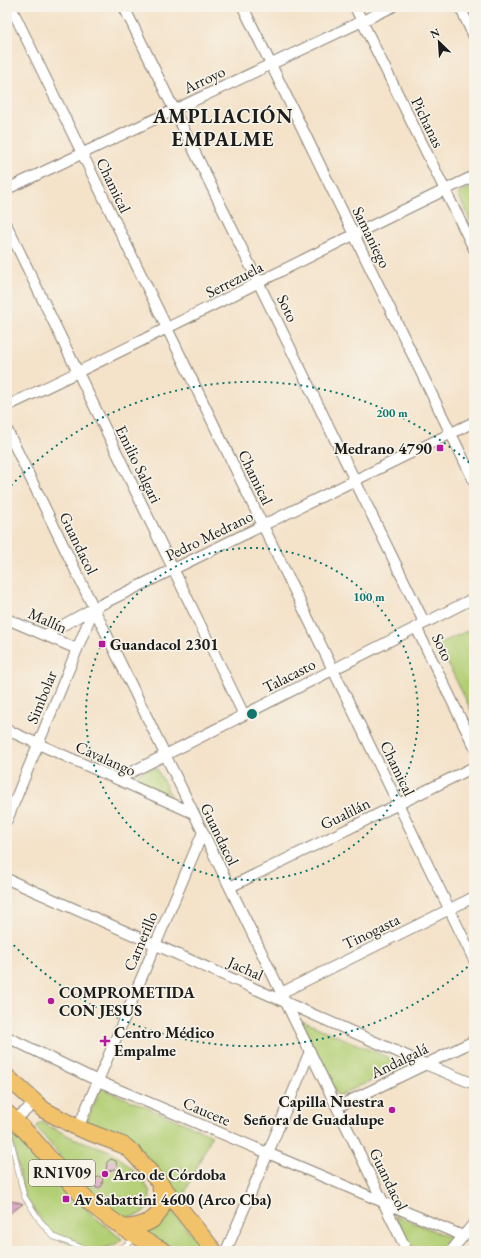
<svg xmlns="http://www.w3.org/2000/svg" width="481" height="1258" font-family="'EB Garamond',serif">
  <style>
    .green { fill: #b2cf75; stroke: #677648 }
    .building { fill: #d89bc1 }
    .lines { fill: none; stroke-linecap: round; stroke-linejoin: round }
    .lane-casing { stroke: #887f72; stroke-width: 6 }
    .street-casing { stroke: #887f72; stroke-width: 12 }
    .primary-casing { stroke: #887f72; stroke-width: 18 }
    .lane { stroke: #fff; stroke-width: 5 }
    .street { stroke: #fff; stroke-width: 10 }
    .primary { stroke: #f2c26a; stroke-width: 16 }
    .ring { fill: none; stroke: #0f766e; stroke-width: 2; stroke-dasharray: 2 4 }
    .poi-dot { fill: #b5179e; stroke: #f7f3e8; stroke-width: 1.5 }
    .labels { text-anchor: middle; stroke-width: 3.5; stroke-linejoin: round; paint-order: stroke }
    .shield { fill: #f7f3e8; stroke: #5e5c59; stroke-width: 1 }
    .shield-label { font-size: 15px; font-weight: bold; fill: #1c1c1c }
    .street-label { font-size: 16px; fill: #1c1c1c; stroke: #f7f3e8 }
    .poi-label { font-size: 16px; font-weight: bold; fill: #1c1c1c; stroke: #f7f3e8; text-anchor: start }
    .district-label { font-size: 20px; font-weight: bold; letter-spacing: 1px; fill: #1c1c1c; stroke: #f7f3e8 }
    .centre { fill: #0f766e; stroke: #f7f3e8; stroke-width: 2 }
    .ring-label { font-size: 12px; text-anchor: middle; font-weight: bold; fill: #0f766e; stroke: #f7f3e8; stroke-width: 3.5; stroke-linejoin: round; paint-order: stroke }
  </style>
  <rect width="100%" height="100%" fill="#f7f3e8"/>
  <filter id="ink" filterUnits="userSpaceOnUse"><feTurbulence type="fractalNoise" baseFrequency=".025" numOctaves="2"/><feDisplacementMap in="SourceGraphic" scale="8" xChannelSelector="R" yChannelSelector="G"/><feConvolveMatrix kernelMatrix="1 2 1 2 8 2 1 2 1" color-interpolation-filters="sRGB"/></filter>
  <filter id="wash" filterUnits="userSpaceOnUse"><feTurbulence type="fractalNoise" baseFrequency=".012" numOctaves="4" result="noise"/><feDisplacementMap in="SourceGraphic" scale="16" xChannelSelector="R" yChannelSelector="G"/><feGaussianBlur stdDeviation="0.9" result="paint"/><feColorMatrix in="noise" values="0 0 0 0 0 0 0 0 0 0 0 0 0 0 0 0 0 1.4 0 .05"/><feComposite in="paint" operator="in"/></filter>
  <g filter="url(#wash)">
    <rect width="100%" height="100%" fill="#f4e2c9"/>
    <path class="green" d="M 474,186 L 474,228 L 458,194 Z
      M 474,628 L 474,716 L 438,644 Z
      M 152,767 L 157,769 L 170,794 L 169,798 L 133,781 L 134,776 Z
      M 300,1020 L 406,1065 L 338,1096 Z
      M 101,1088 L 212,1135 L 182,1199 L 145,1154 L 118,1137 L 85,1125 Z
      M 41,1122 L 73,1138 L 110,1151 L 126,1163 L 145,1183 L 150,1192 L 149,1207 C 143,1213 134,1219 124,1216 C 97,1207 56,1150 36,1127 Z
      M 15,1136 L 17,1136 C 50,1174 82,1209 122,1239 L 116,1244 L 109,1247 L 91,1251 L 54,1237 L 24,1196 L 12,1137 Z
      M 169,1207 L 206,1251 L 178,1251 L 147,1233 L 156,1226 Z
      M 395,1215 L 451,1238 L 440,1251 L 412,1251 Z"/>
    <g id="blocks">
      <path class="building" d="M 111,1159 L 116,1161 L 117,1166 L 114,1169 L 106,1172 L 107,1162 Z
        M 103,1175 L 102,1186 L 98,1188 L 95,1187 L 93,1184 L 94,1179 Z
        M 11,1201 L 23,1204 L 7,1215 L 7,1202 Z"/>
    </g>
  </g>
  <g filter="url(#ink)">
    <use href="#blocks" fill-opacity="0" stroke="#887f72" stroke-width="1"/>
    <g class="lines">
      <g class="lane-casing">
        <path id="lane" d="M 7,1135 L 11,1140 L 24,1196 L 40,1221 L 54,1237 L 90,1251
          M 113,1251 L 125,1246 L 136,1238"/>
      </g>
      <g class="street-casing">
        <path id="street" d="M 11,7 L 474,960
          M 124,7 L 424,622
          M 243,7 L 474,481
          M 355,7 L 474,249
          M 460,7 L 474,37
          M 7,189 L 392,7
          M 7,226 L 244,715
          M 7,406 C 164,332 317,251 474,176
          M 7,430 L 407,1251
          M 7,619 L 77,649
          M 416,627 L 474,746
          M 45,635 L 94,608 L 474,422
          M 7,730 L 193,813
          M 118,779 L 474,598
          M 7,820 L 94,608
          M 7,879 L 425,1064 L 474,1084
          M 230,887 L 474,767
          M 281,993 L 474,897
          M 7,1037 L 98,1081 L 463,1236
          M 337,1107 L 474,1041
          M 7,1124 L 23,1113 L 35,1103
          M 78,1128 L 203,832
          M 226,1251 L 268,1153 L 310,1051
          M 451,1251 L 474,1223"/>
      </g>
      <g class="primary-casing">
        <path id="primary" d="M 7,1077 L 44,1110 L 78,1128 L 115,1142 L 125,1146 L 133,1153 L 159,1182 L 214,1251
          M 7,1113 C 33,1135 53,1164 77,1190 C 101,1216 133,1235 164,1251
          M 123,1228 C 138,1227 159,1223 162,1204 C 163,1197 161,1189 159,1182"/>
      </g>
      <use href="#lane" class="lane"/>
      <use href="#street" class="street"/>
      <use href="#primary" class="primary"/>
    </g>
  </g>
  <g class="ring">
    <circle cx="252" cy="714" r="166"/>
    <path d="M472 963A332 332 0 0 1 7 938M7 490A332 332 0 0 1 472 465"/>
  </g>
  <g class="poi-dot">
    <rect x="436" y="444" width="8" height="8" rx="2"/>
    <rect x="98" y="640" width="8" height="8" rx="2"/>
    <circle cx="51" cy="1001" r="4"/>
    <path d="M103 1035h4v4h4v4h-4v4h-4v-4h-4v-4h4z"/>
    <circle cx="392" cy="1110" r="4"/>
    <circle cx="105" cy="1174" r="4"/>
    <rect x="62" y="1195" width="8" height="8" rx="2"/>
  </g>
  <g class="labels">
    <rect class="shield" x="29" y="1160" width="66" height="26" rx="3"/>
    <g class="shield-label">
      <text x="62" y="1178">RN1V09</text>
    </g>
    <g class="street-label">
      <text transform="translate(204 79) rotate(-25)" y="6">Arroyo</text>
      <text transform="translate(428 122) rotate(64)" y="6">Pichanas</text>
      <text transform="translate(114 185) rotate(64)" y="6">Chamical</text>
      <text transform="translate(372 237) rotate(64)" y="6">Samaniego</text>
      <text transform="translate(234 279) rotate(-27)" y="6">Serrezuela</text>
      <text transform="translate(288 308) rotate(64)" y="6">Soto</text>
      <text transform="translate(139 464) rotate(64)" y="6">Emilio Salgari</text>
      <text transform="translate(256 477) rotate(64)" y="6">Chamical</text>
      <text transform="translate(209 535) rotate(-26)" y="6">Pedro Medrano</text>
      <text transform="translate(79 543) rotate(64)" y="6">Guandacol</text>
      <text transform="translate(48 620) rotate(24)" y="6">Mallín</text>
      <text transform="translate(443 647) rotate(64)" y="6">Soto</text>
      <text transform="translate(289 675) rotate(-27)" y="6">Talacasto</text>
      <text transform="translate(41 697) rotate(-68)" y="6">Simbolar</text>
      <text transform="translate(106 758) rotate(24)" y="6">Cavalango</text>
      <text transform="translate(398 768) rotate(64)" y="6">Chamical</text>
      <text transform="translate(345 813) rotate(-26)" y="6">Gualilán</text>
      <text transform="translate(220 834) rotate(64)" y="6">Guandacol</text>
      <text transform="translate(371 931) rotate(-26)" y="6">Tinogasta</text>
      <text transform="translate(140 941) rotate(-67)" y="6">Carnerillo</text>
      <text transform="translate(246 968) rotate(24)" y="6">Jachal</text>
      <text transform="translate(399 1060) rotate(-26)" y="6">Andalgalá</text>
      <text transform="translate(207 1111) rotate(23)" y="6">Caucete</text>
      <text transform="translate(389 1179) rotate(64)" y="6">Guandacol</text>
    </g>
    <g class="poi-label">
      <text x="432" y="454" text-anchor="end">Medrano 4790</text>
      <text x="110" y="650">Guandacol 2301</text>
      <text x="59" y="998">COMPROMETIDA<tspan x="59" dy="18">CON JESUS</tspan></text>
      <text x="114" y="1038">Centro Médico<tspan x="114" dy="18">Empalme</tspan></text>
      <text x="384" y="1107" text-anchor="end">Capilla Nuestra<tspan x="384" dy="18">Señora de Guadalupe</tspan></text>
      <text x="113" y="1180">Arco de Córdoba</text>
      <text x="74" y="1205">Av Sabattini 4600 (Arco Cba)</text>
    </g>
    <g class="district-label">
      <text x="223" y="123">AMPLIACIÓN<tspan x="223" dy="23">EMPALME</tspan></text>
    </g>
  </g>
  <circle cx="252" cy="714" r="6" class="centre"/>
  <g class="ring-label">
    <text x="392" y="417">200 m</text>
    <text x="369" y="601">100 m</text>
  </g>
  <rect width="481" height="1258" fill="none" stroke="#f7f3e8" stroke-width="24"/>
  <g transform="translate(439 42) rotate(335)" stroke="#f7f3e8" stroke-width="3" paint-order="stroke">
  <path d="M0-3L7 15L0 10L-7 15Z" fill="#1c1c1c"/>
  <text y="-6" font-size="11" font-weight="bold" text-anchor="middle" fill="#1c1c1c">N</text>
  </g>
</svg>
